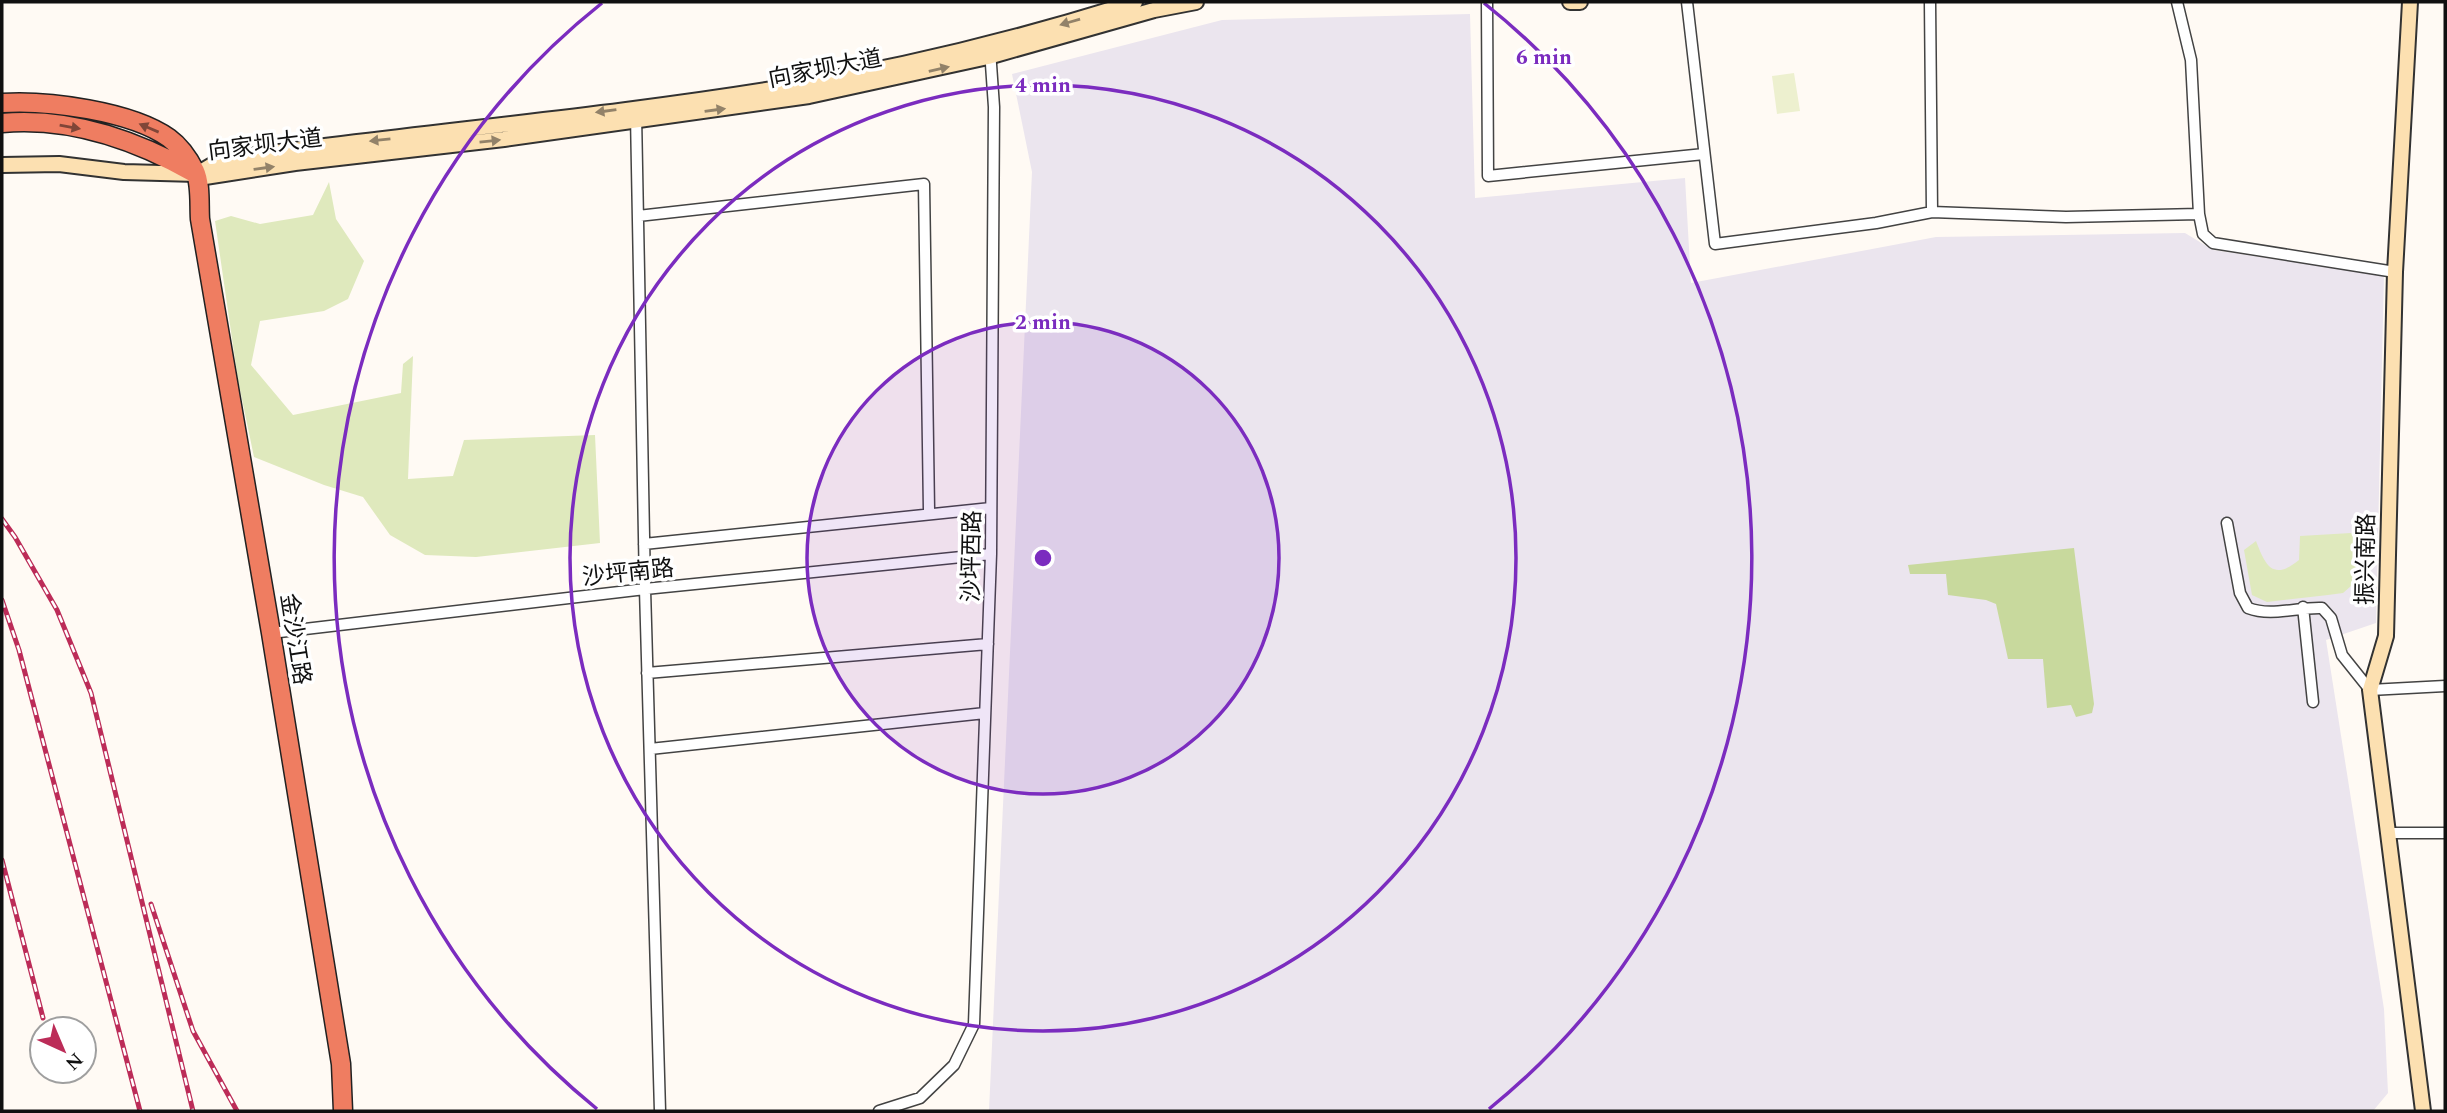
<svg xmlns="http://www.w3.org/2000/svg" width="2447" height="1113" font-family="Spectral,'Noto Sans SC',serif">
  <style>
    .industrial { fill: #ebe5ee }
    .green { fill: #dfe9bd }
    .forest { fill: #c8d99d }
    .pitch { fill: #edf0cf }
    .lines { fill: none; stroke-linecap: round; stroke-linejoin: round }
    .street-casing { stroke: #434343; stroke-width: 13 }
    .secondary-casing { stroke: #323232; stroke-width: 18 }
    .highway-casing { stroke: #212121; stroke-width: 21 }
    .street { stroke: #fff; stroke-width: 10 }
    .secondary { stroke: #fce0b1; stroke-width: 14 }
    .highway { stroke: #ef7d61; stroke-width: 18 }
    .rail-casing { stroke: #bc2c58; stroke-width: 5 }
    .rail { stroke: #fff; stroke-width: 2.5; stroke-dasharray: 8; stroke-linecap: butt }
    .oneway { fill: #928269 }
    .oneway2 { fill: #804638 }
    .ring { fill: none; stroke: #7b2cbf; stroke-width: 3.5 }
    .labels { text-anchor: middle; stroke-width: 7; stroke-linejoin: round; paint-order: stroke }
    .street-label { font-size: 23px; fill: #101010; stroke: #fff }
    .centre { fill: #7b2cbf; stroke: #fff; stroke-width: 3.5 }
    .ring-label { font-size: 21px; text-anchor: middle; font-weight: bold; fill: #7b2cbf; stroke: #fff; stroke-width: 7; stroke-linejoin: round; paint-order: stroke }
  </style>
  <rect width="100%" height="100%" fill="#fffaf4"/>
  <path class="industrial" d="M 1470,14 L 1475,198 L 1685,178 L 1691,283 L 1936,237 L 2185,233 L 2213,250 L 2384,275 L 2376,623 L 2326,640 L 2384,1009 L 2388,1093 L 2373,1111 L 989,1111 L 1032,172 L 1012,74 L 1222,20 Z"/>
  <path class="green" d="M 329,182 L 336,219 L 364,261 L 348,299 L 324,311 L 260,321 L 251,365 L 293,415 L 401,393 L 403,364 L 413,356 L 408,479 L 453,476 L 464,440 L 595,435 L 600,543 L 476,557 L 425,555 L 390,535 L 363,497 L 324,485 L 254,457 L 238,380 L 215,221 L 231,216 L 260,224 L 313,215 Z
    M 2351,533 C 2365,542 2358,565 2358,580 L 2343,593 L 2328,595 L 2267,602 L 2252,595 L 2244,550 L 2256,541 C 2265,564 2272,582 2299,560 L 2300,536 Z"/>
  <path class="forest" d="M 2074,548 L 2094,704 L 2092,713 L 2076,717 L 2071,705 L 2047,708 L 2043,659 L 2008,659 L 1996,604 L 1986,600 L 1948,595 L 1946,574 L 1910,574 L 1908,565 Z"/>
  <path class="pitch" d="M 1794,73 L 1800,111 L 1777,114 L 1772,76 Z"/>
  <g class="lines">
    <g class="street-casing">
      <path id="street" d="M 1487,2 L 1488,176 L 1704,154
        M 1687,2 L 1715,244 L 1876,223 L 1932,212 L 2066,217 L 2199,214
        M 1930,2 L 1932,212
        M 2177,2 L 2191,60 L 2199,214 L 2203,234 L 2213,243 L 2395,272
        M 636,115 L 645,589 L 660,1111
        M 638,216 L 924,184 L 929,510
        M 2227,523 L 2240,593 L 2248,608 C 2271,617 2297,607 2322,608 L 2331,618 L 2342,655 L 2370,690 L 2445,686
        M 644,544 L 991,508
        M 2303,607 L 2313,702
        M 271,633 L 645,589 L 991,554
        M 647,673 L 988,644
        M 650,749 L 985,713
        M 2388,833 L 2445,833
        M 879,1111 L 920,1098 L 954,1065 L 974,1024 L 991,554 L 994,107 L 990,50"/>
    </g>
    <g class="secondary-casing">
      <path id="secondary" d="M 1570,2 L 1580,2
        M 2410,2 L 2395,272 L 2386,636 L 2370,690 L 2423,1111
        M 2,165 L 59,164 L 124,172 L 197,174 L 205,177 L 295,163 L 504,139 L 809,96 L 988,57 L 1154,10 L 1196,2
        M 197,174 L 219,161 L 255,155 C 431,131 609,116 785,87 C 903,67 1021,38 1135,2"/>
    </g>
    <g class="highway-casing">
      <path id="highway" d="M 2,103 C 47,100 131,111 169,138 C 180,146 189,159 195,171 C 201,184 199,205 200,219 L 271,633 L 341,1064 L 343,1111
        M 2,123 C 69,117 136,140 194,173"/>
    </g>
    <use href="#street" class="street"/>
    <use href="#secondary" class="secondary"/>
    <use href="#highway" class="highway"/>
    <g class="rail-casing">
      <path id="rail" d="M 2,519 L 15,537 L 57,610 L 91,693 L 193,1111
        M 2,600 L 19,650 L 140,1111
        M 2,860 L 43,1018
        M 151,904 L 193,1031 L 237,1111"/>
    </g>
    <use href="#rail" class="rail"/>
  </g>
  <defs><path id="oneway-solid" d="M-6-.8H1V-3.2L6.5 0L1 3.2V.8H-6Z" transform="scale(1.75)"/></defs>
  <g class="oneway">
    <use href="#oneway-solid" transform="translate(1070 22) rotate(164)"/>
    <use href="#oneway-solid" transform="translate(939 69) rotate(-13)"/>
    <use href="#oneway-solid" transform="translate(715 110) rotate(-8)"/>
    <use href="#oneway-solid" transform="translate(606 111) rotate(172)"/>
    <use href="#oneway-solid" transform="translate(380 140) rotate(174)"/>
    <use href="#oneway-solid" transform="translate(490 141) rotate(-6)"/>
    <use href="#oneway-solid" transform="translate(264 168) rotate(-8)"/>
  </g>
  <g class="oneway2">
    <use href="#oneway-solid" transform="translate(70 127) rotate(10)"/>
    <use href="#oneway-solid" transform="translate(149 128) rotate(-157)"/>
  </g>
  <circle cx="1043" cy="558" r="236" fill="#7b2cbf" fill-opacity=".12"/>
  <g class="ring">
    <circle cx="1043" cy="558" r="236"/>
    <circle cx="1043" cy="558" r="473"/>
    <path d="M597 1109A709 709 0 0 1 602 3M1484 3A709 709 0 0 1 1489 1109"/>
  </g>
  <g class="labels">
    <g class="street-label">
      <text transform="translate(825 68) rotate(-11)" y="8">向家坝大道</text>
      <text transform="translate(265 144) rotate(-7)" y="8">向家坝大道</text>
      <text transform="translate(971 556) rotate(-89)" y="8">沙坪西路</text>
      <text transform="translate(2365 559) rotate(-89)" y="8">振兴南路</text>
      <text transform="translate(628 572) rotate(-6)" y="8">沙坪南路</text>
      <text transform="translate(296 639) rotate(81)" y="8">金沙江路</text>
    </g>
  </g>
  <circle cx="1043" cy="558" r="10" class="centre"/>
  <g class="ring-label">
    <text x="1544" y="64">6 min</text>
    <text x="1043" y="92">4 min</text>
    <text x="1043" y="329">2 min</text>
  </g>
  <rect width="2447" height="1113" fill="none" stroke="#101010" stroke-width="7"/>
  <g transform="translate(63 1050) rotate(136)"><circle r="33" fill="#ffffff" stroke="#9f9f9f" stroke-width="2"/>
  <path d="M0-5L12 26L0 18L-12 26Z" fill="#bc2c58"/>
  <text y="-10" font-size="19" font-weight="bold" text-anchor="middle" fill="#101010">N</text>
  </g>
</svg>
